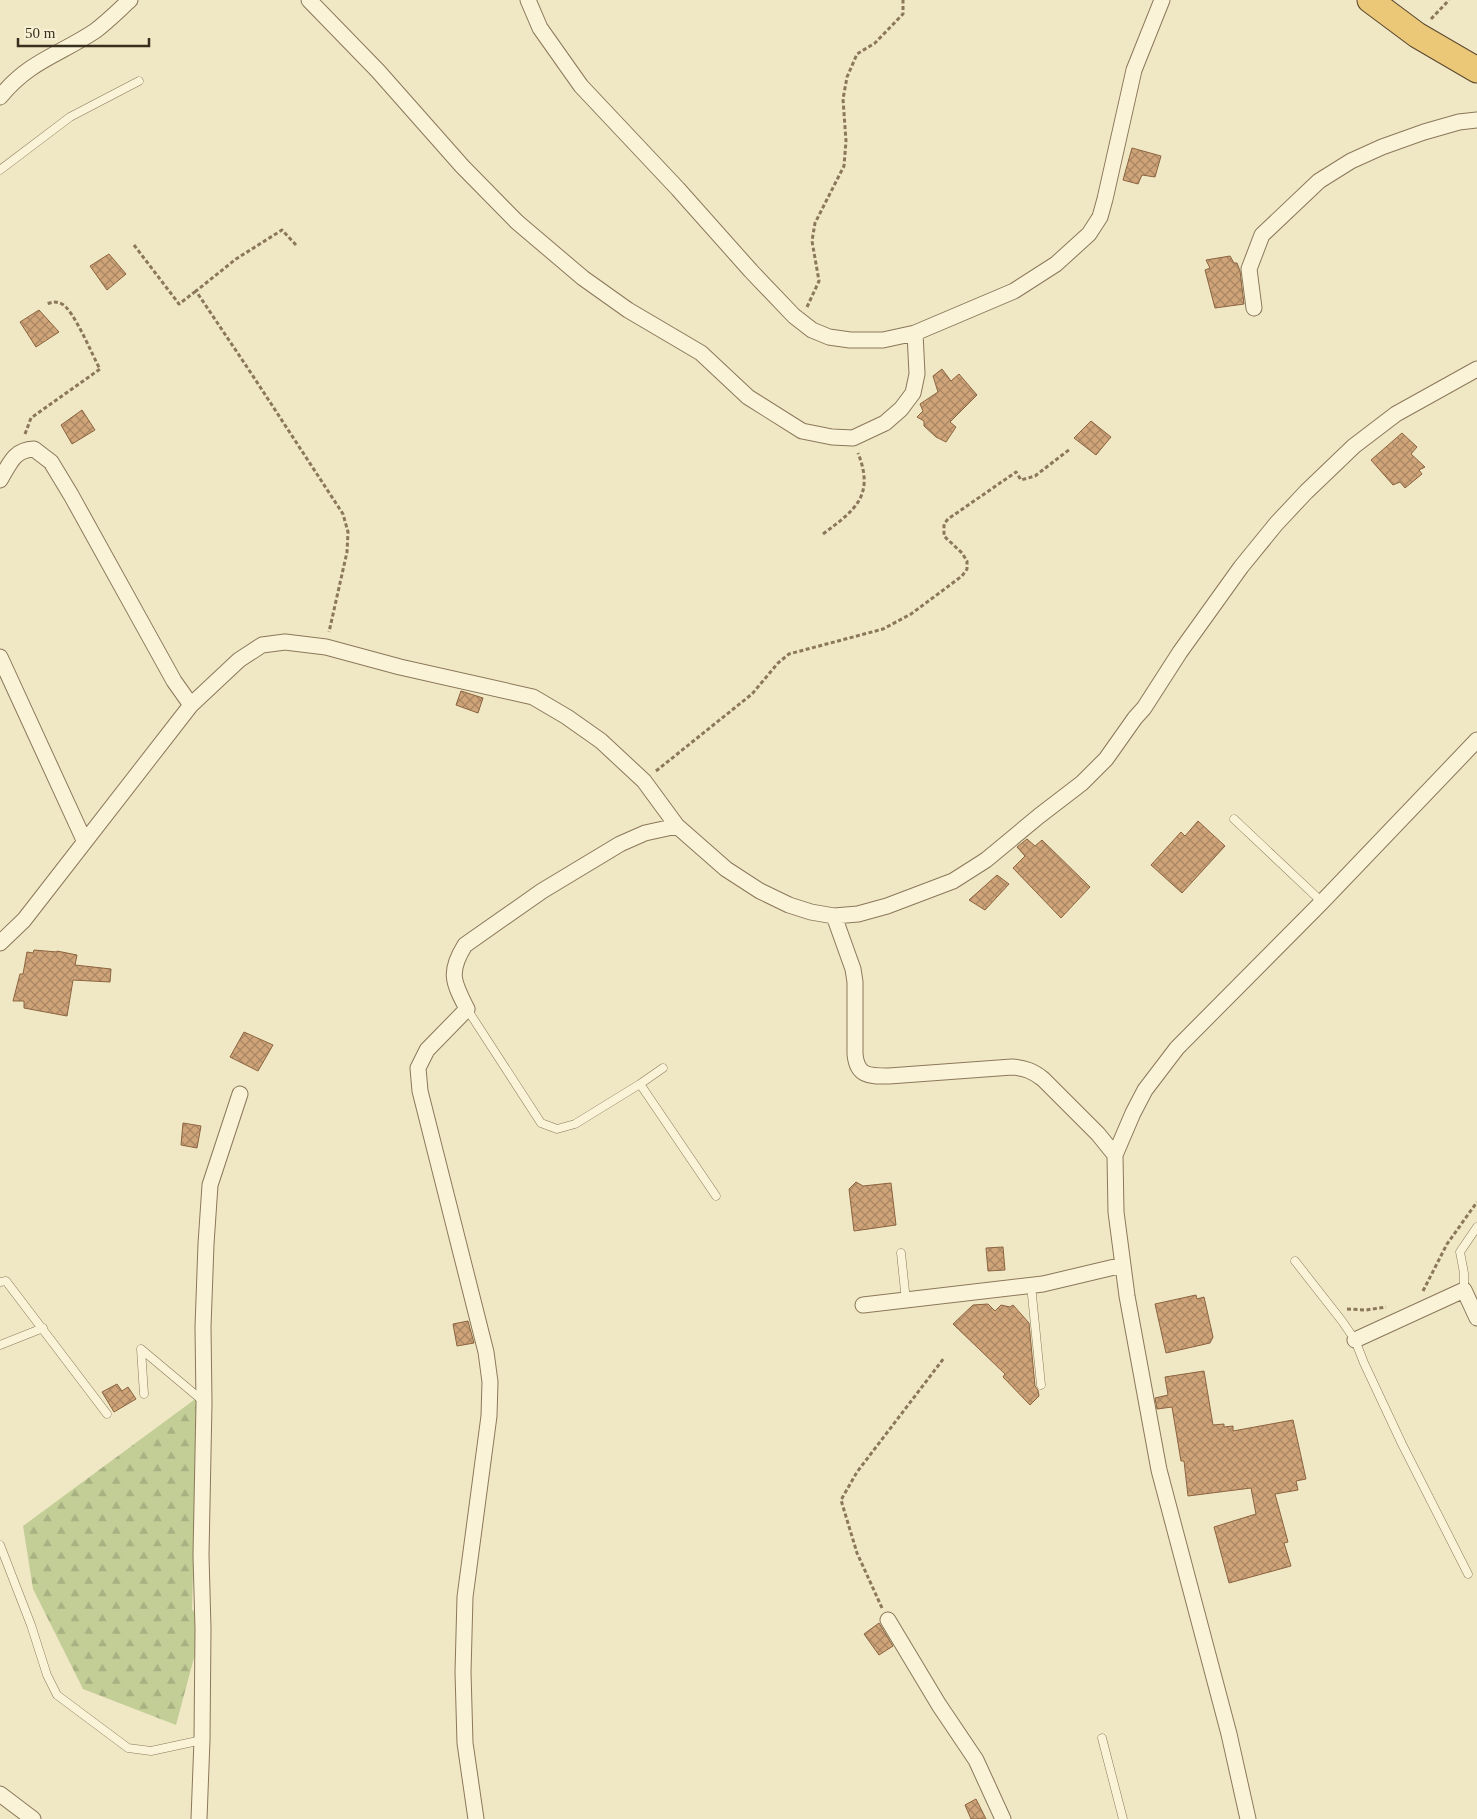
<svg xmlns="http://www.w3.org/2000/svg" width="1477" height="1819" font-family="Georgia,serif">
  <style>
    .forest { fill: url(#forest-firs) }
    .building { fill: url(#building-cross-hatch); stroke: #8b643f }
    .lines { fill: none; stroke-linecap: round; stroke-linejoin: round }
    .service-casing { stroke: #8b785a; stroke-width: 9 }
    .minor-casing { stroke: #8b785a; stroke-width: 17 }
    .trunk-casing { stroke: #59462e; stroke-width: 27 }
    .path { stroke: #8b785a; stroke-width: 3; stroke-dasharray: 4 2.5; stroke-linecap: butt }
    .service { stroke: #faf3d8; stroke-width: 8 }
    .minor { stroke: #faf3d8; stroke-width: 15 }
    .trunk { stroke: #eac877; stroke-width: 25 }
  </style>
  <defs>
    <pattern id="forest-firs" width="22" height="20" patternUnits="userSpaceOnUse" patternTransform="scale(1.25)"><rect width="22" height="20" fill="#c3ce97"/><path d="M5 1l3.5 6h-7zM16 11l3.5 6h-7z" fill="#a8b182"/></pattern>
    <pattern id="building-cross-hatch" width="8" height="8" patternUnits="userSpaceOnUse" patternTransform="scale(1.25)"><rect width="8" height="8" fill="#cfa479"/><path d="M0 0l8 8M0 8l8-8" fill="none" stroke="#a98663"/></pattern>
  </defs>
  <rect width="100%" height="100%" fill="#f0e7c4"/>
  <path class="forest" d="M 198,1397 L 192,1609 L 203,1624 L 176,1725 L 83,1689 L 33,1589 L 23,1526 Z"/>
  <path class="building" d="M 1132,148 L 1161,156 L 1155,177 L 1142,175 L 1138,184 L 1123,180 Z
    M 109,254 L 126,274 L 107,290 L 90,266 Z
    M 1230,256 L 1234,263 L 1237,263 L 1240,271 L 1244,304 L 1215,308 L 1205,270 L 1210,268 L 1206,260 Z
    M 39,310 L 59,332 L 36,347 L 20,322 Z
    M 942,369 L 951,381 L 959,374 L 977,395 L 950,422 L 956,427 L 946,442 L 936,437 L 924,426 L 924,421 L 917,417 L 923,411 L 920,404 L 938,392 L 933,376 Z
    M 82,410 L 95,430 L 72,444 L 61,425 Z
    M 1091,421 L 1111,437 L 1096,455 L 1074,438 Z
    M 1402,433 L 1417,447 L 1411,454 L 1425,467 L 1419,470 L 1422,474 L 1405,488 L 1400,482 L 1393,485 L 1371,460 Z
    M 461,691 L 483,698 L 478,713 L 456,705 Z
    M 1198,821 L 1225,846 L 1182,893 L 1151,865 L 1181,832 L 1185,836 Z
    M 1027,839 L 1035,846 L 1042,840 L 1090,887 L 1061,918 L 1013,868 L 1025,856 L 1017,847 Z
    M 997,875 L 1009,884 L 985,910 L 969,900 Z
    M 34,950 L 57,952 L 57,951 L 77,955 L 75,965 L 111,969 L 110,982 L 73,980 L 67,1016 L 24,1008 L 24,1001 L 13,1001 L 20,974 L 23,974 L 27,952 L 33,953 Z
    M 244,1032 L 273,1045 L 258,1071 L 230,1057 Z
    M 183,1123 L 201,1126 L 197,1148 L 181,1145 Z
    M 856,1182 L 863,1186 L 891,1183 L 896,1225 L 854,1231 L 849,1189 Z
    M 1003,1247 L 1005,1270 L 988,1271 L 986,1248 Z
    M 1196,1295 L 1197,1299 L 1204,1297 L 1213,1337 L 1210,1343 L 1166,1353 L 1155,1304 Z
    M 988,1304 L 995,1311 L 1001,1305 L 1010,1307 L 1013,1305 L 1029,1323 L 1035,1386 L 1038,1390 L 1039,1396 L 1030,1405 L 1003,1377 L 1005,1374 L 953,1324 L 973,1305 Z
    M 468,1321 L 474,1343 L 457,1346 L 453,1324 Z
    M 1204,1371 L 1213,1425 L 1224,1424 L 1224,1427 L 1233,1426 L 1233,1431 L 1293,1420 L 1306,1479 L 1296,1481 L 1298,1490 L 1275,1494 L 1288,1542 L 1284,1543 L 1291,1566 L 1229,1583 L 1214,1527 L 1256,1514 L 1251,1488 L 1188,1496 L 1184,1461 L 1181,1461 L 1172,1407 L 1157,1409 L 1155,1398 L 1168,1395 L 1165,1377 Z
    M 117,1384 L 122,1391 L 128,1387 L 136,1399 L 114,1412 L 102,1392 Z
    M 879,1623 L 893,1646 L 879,1655 L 864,1634 Z
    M 976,1799 L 986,1819 L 971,1819 L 965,1805 Z"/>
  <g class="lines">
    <g class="service-casing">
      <path id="service" d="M 0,170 L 70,117 L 139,81
        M 1234,819 L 1322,902
        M 467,1009 L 541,1123 L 557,1129 L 575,1124 L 640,1084 L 716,1196
        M 640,1084 L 663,1068
        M 901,1253 L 906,1301
        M 1295,1261 L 1342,1321 L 1355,1340 L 1364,1363 L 1402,1444 L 1468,1574
        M 0,1282 L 6,1281 L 107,1414
        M 1031,1285 L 1041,1385
        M 1464,1290 L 1464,1273 L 1460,1252 L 1477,1227
        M 0,1345 L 43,1328
        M 144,1394 L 141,1349 L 203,1401
        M 0,1545 L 31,1625 L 47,1675 L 57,1695 L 128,1748 L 151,1751 L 202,1740
        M 1102,1738 L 1123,1819"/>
    </g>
    <g class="minor-casing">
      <path id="minor" d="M 309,0 L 378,71 L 462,166 L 517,222 L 583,278 L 628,310 L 701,353 L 748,397 L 802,431 L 832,437 L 853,438 L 885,423 L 901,409 L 913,393 L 917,374 L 915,333
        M 528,0 L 540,28 L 581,86 L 678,189 L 751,271 L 794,316 L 812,330 L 829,337 L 850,340 L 883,340 L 915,333 L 1014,291 L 1056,264 L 1089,234 L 1100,217 L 1105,199 L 1134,70 L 1162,0
        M 0,97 C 29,61 59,55 95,31 C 107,22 119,10 130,0
        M 1254,308 L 1249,269 L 1262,235 L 1319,181 L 1351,161 L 1382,147 L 1424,132 L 1459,122 L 1477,120
        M 0,480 C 10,464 13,450 34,449 L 51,462 L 71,495 L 174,681 L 191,705
        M 0,657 L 84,840
        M 834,916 L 853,969 L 855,982 L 855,1054 C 857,1077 870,1076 889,1076 L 1012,1067 C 1025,1068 1033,1071 1043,1079 L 1098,1134 L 1115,1155
        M 0,943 L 24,920 L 191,705 L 239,660 L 262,645 L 285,642 L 326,647 L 400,667 L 533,697 L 567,717 L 601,741 L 644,781 L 677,826 L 726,869 L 760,891 L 789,905 L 811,912 L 834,916 L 858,914 L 887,906 L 953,881 L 986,860 L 1039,816 L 1082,783 L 1106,759 L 1135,718 L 1144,708 L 1180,652 L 1241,567 L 1276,524 L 1306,492 L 1354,446 L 1396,414 L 1477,369
        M 863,1305 L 1043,1284 L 1123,1265
        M 1355,1340 L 1464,1290 L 1477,1318
        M 888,1620 L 939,1705 L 976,1760 L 1003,1819
        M 0,1794 L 33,1819
        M 199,1819 L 202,1740 L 203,1629 L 201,1555 L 204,1403 L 203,1327 L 206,1244 L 210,1185 L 240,1094
        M 476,1819 L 465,1743 L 463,1672 L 465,1597 L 489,1416 L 490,1382 L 486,1352 L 420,1091 L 418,1068 L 427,1050 L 467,1009 C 453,982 448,972 465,945 L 542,891 L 620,844 L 645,833 L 677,826
        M 1248,1819 L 1229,1734 L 1159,1470 L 1127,1296 L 1116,1212 L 1115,1155 L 1133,1113 L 1145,1090 L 1177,1048 L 1322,902 L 1477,740"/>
    </g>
    <g class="trunk-casing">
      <path id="trunk" d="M 1370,0 L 1417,35 L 1477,70"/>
    </g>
    <path class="path" d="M 1431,19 L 1449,0
      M 134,245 L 179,304 L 196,291
      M 296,245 L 282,230 L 236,259 L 196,291 L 251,373 L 343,514 L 348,532 L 347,552 L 329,632
      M 807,307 L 819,281 L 812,241 L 815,223 L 844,166 L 846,141 L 843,99 L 847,77 L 857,54 L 875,43 L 903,14 L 903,0
      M 25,434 L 31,418 L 100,369 C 92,355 74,310 62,304 C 56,301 52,302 46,304
      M 823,534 C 855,510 875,496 858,453
      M 656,771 L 752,694 L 778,663 L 789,654 L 883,629 L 911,614 L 950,585 L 962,576 L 967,569 L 967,561 L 962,553 L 944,536 L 944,524 L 948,519 L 1016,472 L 1021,480 L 1035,476 L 1070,449
      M 1423,1291 L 1447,1244 L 1477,1202
      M 1347,1309 L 1366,1310 L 1386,1307
      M 882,1608 L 857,1553 L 841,1500 L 857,1472 L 944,1358"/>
    <use href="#service" class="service"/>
    <use href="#minor" class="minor"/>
    <use href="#trunk" class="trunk"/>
  </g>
  <path d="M18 38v8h131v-8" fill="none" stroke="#3a2e1e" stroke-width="2.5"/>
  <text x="25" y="38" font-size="15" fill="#3a2e1e" stroke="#f7f0d4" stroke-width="4" paint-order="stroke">50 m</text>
</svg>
